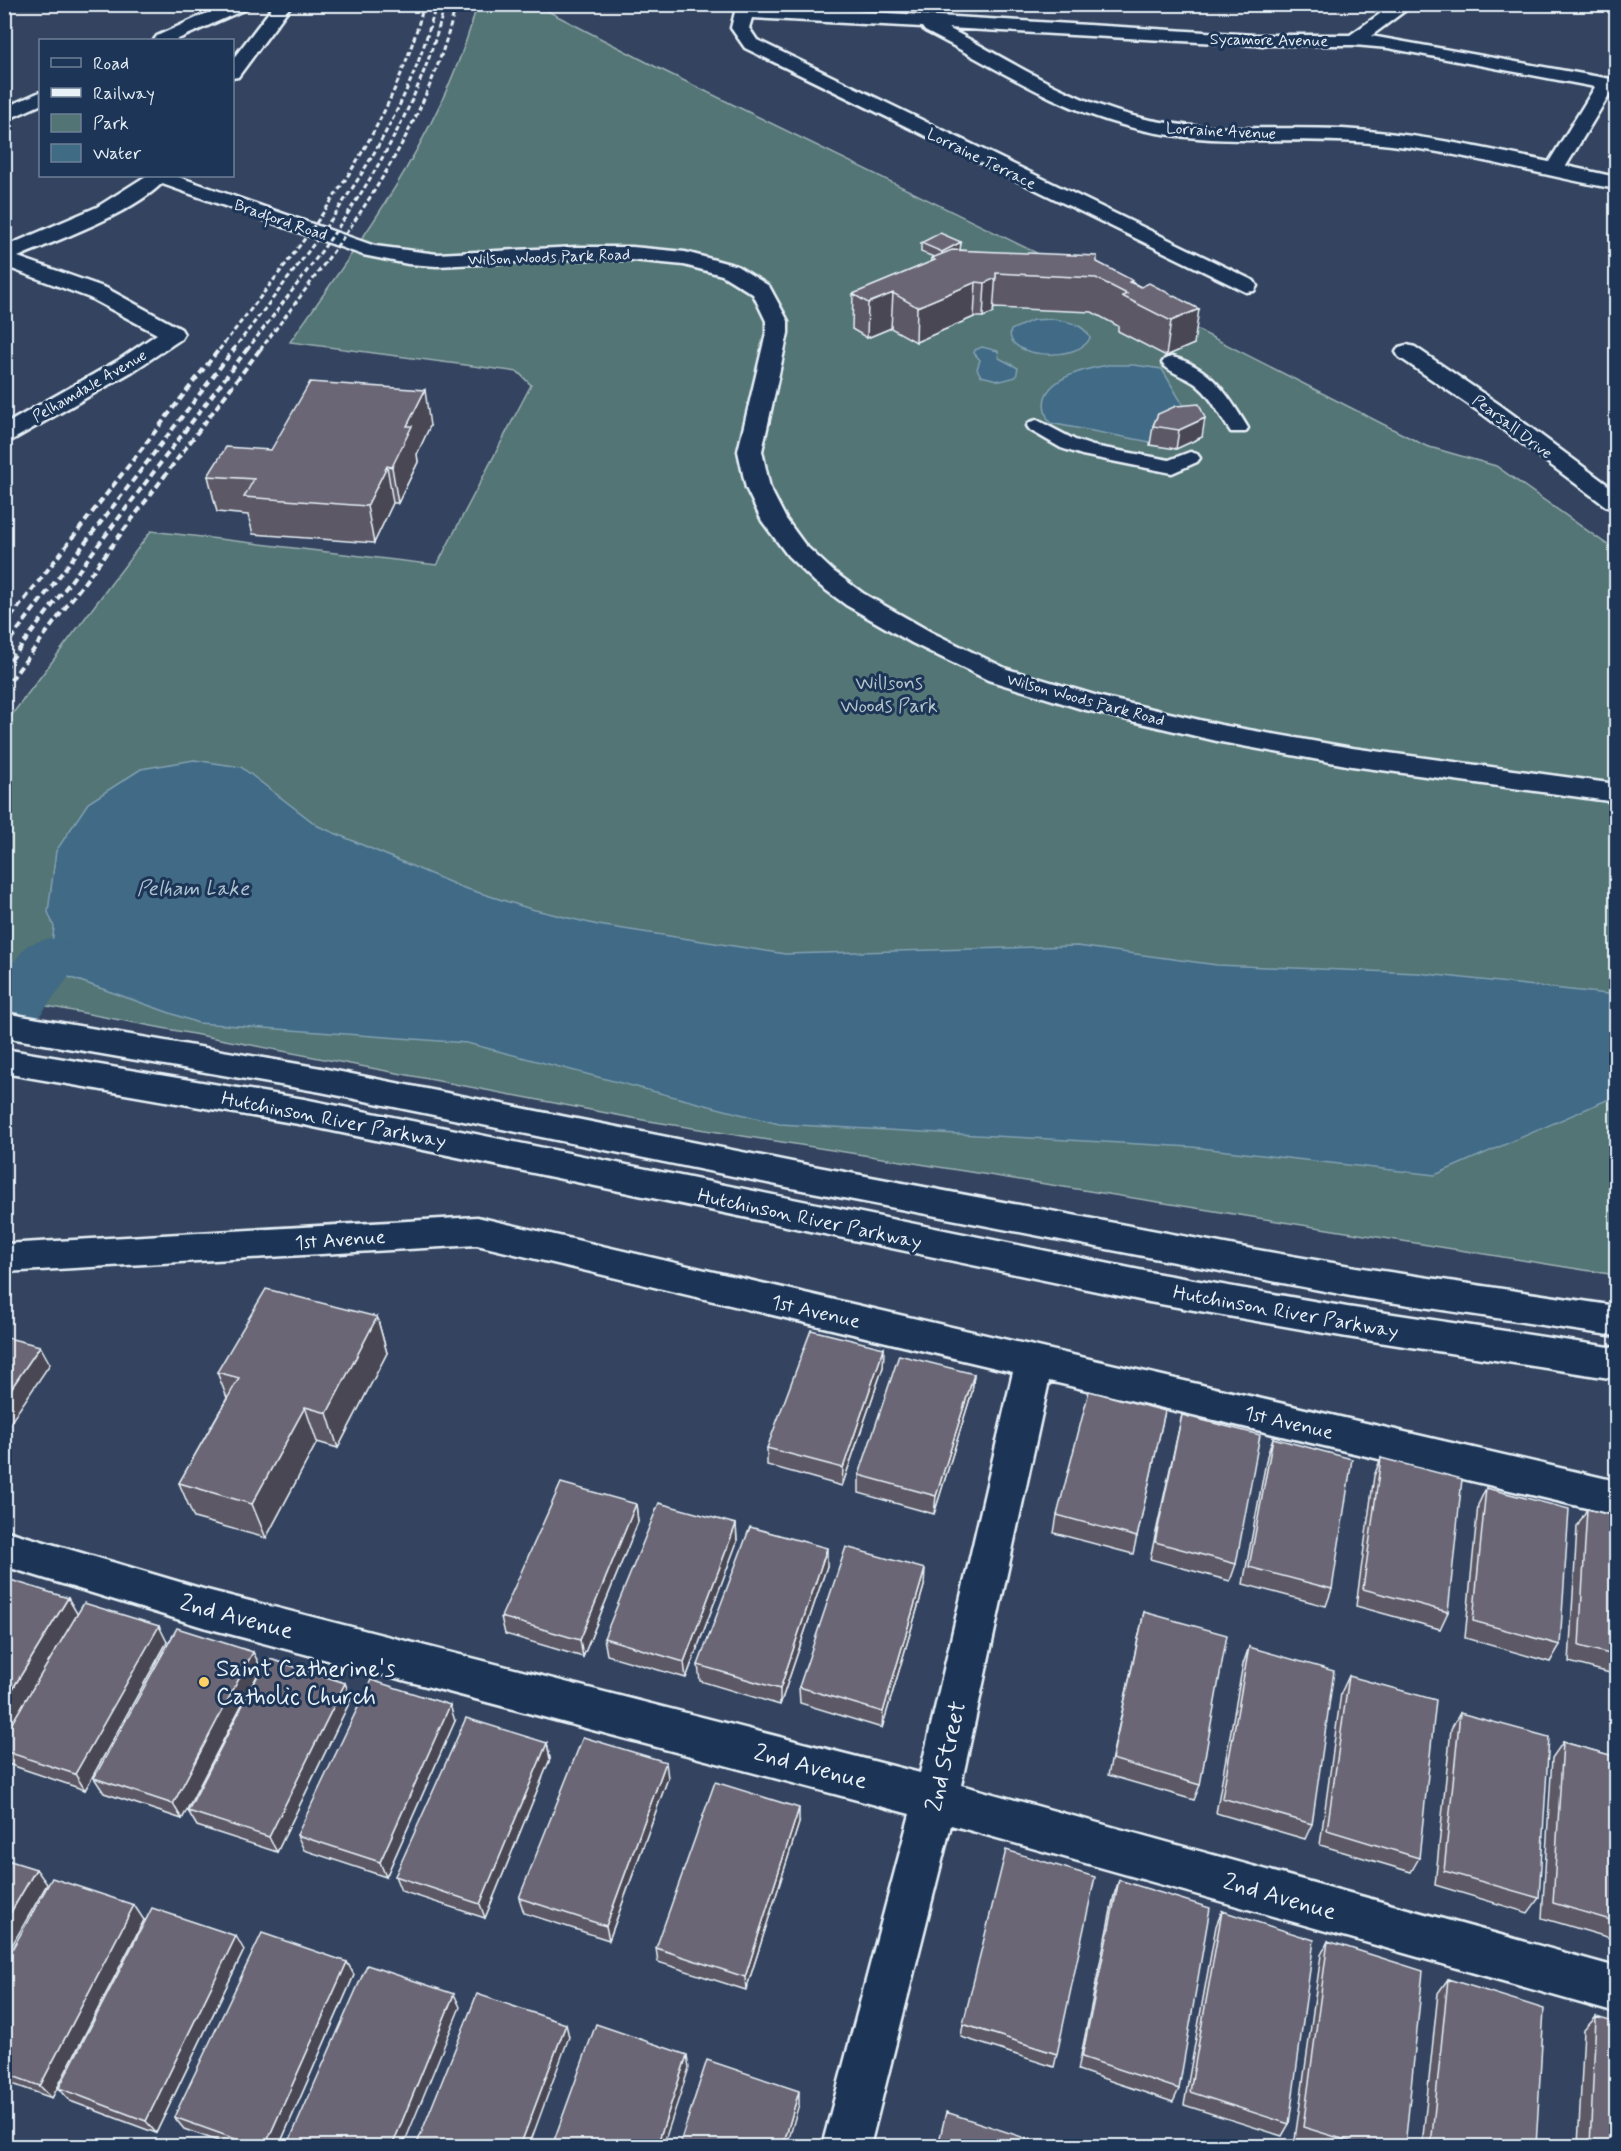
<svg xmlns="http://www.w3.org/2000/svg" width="1621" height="2151" font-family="Mynerve,sans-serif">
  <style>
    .green { fill: #537474; stroke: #9eb2b6; stroke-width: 1.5 }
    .water { fill: #3f6b85; stroke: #83a1b3; stroke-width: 1.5 }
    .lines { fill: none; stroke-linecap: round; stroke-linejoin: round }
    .river { fill: #3f6b85; fill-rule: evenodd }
    .pedestrian-casing { stroke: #e8f1f8; stroke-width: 5 }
    .minor-casing { stroke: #e8f1f8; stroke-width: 5 }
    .tertiary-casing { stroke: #e8f1f8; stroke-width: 5 }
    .motorway-casing { stroke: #e8f1f8; stroke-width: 5 }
    .pedestrian { fill: #1d3557; fill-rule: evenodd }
    .minor { fill: #1d3557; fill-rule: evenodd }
    .tertiary { fill: #1d3557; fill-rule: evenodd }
    .motorway { fill: #1d3557; fill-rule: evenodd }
    .rail-far1 { stroke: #e8f1f8; stroke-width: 3; stroke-dasharray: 5 3; stroke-linecap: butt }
    .rail { stroke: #e8f1f8; stroke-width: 4; stroke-dasharray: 7 4; stroke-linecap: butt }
    .wall { fill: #5b5865; stroke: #e8f1f8; stroke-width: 1.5 }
    .shaded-wall { fill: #4a4752; stroke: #e8f1f8; stroke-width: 1.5 }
    .building { fill: #6a6675; stroke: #e8f1f8; stroke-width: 1.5 }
    .poi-dot { fill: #ffd166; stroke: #1d3557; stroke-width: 2 }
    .labels { text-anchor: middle; stroke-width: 6; stroke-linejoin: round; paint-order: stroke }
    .far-street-label { font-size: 16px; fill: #e8f1f8; stroke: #1d3557 }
    .park-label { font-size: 20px; fill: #b4c5ca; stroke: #1d3557 }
    .street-label { font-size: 20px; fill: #e8f1f8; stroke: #1d3557 }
    .water-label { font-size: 21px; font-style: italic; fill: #adc2d0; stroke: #1d3557 }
    .near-street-label { font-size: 24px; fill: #e8f1f8; stroke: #1d3557 }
    .near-poi-label { font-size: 24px; fill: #e8f1f8; stroke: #1d3557; text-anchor: start }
  </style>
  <rect width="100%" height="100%" fill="#344460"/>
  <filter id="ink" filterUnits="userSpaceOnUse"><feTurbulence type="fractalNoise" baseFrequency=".0167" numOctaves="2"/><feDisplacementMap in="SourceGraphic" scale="12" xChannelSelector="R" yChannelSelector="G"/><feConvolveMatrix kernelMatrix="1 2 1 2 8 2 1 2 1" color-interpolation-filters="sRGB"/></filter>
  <g filter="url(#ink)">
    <path class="green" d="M 477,5 L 536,5 L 658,68 L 1137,302 L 1137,299 L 1426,446 L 1496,466 L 1616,551 L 1616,1275 L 643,1120 L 5,998 L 4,725 L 151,531 L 437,565 L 531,385 L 518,372 L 290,342 C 363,238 444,130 477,5 Z"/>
    <path class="water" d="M 1052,319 C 1066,321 1085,324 1090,338 C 1079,363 1002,358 1011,330 L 1033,320 Z
      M 982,347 L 998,351 L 999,358 L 1018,368 L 1016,377 L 1001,381 L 981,376 L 977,369 L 980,360 L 974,353 L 975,350 Z
      M 1108,365 L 1134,365 L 1162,369 L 1193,422 L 1154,433 L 1150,442 L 1050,423 C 1027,383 1078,370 1108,365 Z
      M 194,760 L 241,767 L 318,826 L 461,887 L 531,909 L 598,925 L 785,954 L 1077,946 L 1217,965 L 1418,973 L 1616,995 L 1616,1096 L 1435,1175 L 1192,1147 L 779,1124 L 467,1043 L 198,1023 L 66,976 L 50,960 L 54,927 L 48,912 L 56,851 L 88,803 L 141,769 Z"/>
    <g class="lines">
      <path class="river" d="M 50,938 L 72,945 L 81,960 L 26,1034 L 4,1041 L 4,974 L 28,945 Z"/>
      <g class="pedestrian-casing">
        <path id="pedestrian" d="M 1172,357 C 1211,367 1229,396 1248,428 L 1245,432 L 1231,432 C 1220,417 1213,398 1198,386 C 1188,377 1169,373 1162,363 L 1165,359 Z
          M 1037,420 L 1075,440 L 1093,446 L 1169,460 L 1190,452 L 1197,454 L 1200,458 L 1197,462 L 1172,473 L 1082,455 L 1061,448 L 1030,430 L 1027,426 L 1030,422 Z"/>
      </g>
      <g class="minor-casing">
        <path id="minor" d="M 227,4 L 250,4 L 248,8 L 176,40 L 154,40 L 157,36 Z
          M 275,4 L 292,4 L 238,77 L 232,78 L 232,60 Z
          M 737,4 L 1254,35 L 1350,35 L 1394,4 L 1414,4 L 1371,36 L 1616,80 L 1616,90 L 1612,90 L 1566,166 L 1616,177 L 1616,189 C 1534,174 1454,150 1371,143 C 1289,136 1205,148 1126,126 C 1053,107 991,64 925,31 L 922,27 L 752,18 L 749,28 L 757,40 L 1254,281 L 1257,286 L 1254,291 L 1246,292 L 745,48 L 731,28 ZM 948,28 L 1254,45 L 1354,45 L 1388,48 L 1595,87 L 1549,162 C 1480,147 1412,133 1342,129 C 1272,126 1200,134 1133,116 C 1066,99 1008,59 948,28 Z
          M 40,92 L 40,105 L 4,121 L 4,108 Z
          M 146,176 L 168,176 C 145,209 55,241 18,257 L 106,288 L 181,329 L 184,334 L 181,339 L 133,371 L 12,440 L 4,442 L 4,425 L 117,361 L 157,334 L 90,298 L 4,266 L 4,247 L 97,207 Z
          M 1407,345 L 1415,347 L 1500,405 L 1616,491 L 1616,509 L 1607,507 L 1484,415 L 1399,357 L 1396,352 L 1399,347 Z
          M 477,1217 L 1616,1481 L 1616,1515 L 1049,1381 L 961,1785 L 1616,1967 L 1616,2013 L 951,1825 L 870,2146 L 822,2146 L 910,1814 L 203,1627 L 4,1566 L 4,1530 L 203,1589 L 920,1773 L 1013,1372 L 477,1245 L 4,1272 L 4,1244 Z"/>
      </g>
      <g class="tertiary-casing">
        <path id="tertiary" d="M 148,176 L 176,176 L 375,246 L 437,254 L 577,247 L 632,247 L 685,252 L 737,266 L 769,286 L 788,321 L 788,333 L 762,451 L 770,488 L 786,519 L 805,545 L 833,571 L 864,594 L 931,632 L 1007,669 L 1101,697 L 1221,725 L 1352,748 L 1616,784 L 1616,802 L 1352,766 L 1221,742 L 1082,709 L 988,680 L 912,643 L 846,605 L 815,582 L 788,556 L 762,521 L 746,488 L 738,451 L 766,333 L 766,321 L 753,294 L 722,275 L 684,265 L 632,260 L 577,259 L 437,266 L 408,264 L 363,255 L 151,180 Z"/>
      </g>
      <g class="motorway-casing">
        <path id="motorway" d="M 4,1013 L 321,1068 L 792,1162 L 1246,1248 L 1356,1267 L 1616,1306 L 1616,1336 L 1356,1297 L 1246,1276 L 792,1188 L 321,1092 L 4,1037 Z
          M 4,1049 L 304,1099 L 1149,1272 L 1347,1307 L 1616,1348 L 1616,1379 L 1347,1337 L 1149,1302 L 304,1125 L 4,1073 Z"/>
      </g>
      <use href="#pedestrian" class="pedestrian"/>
      <use href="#minor" class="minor"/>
      <use href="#tertiary" class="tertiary"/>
      <use href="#motorway" class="motorway"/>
      <path class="rail-far1" d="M 219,350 C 303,242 390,140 424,4
        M 233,350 C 315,243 404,137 436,4
        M 247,350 C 330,241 412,140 445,4
        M 260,350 C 341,242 425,138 456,4"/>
      <path class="rail" d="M 4,626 L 220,348
        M 4,648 L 235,348
        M 4,669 L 248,348
        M 4,689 L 261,348"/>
    </g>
    <path class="wall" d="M 961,242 L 960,250 L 1097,262 L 1141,287 L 1194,344 L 1166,356 L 1118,331 L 1118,326 L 1092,312 L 994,308 L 993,313 L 983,317 L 974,317 L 916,342 L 891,328 L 867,338 L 852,329 L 853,294 L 931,262 L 932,258 L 934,257 L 921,252 L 921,243 Z
      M 1158,414 L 1202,437 L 1176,449 L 1150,445 L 1153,426 Z
      M 430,426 L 417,454 L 418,462 L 398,503 L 393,503 L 374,543 L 253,534 L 248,515 L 217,512 L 208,476 L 271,450 Z
      M 377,1317 L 387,1353 L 338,1448 L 317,1442 L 266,1538 L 194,1518 L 179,1483 L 227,1398 L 217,1372 Z
      M 884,1348 L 883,1367 L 842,1486 L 767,1465 L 767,1448 Z
      M 974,1374 L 972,1392 L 934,1514 L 859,1493 L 859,1475 Z
      M 1165,1411 L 1133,1554 L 1054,1533 L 1057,1515 Z
      M 1182,1415 L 1236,1564 L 1230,1581 L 1150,1559 Z
      M 1273,1438 L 1332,1589 L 1326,1606 L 1243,1584 L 1267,1456 Z
      M 1381,1458 L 1448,1612 L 1440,1629 L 1356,1606 L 1374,1476 Z
      M 1486,1488 L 1560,1645 L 1550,1662 L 1465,1638 L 1478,1505 Z
      M 636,1504 L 638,1522 L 583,1657 L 505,1634 L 501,1617 Z
      M 1587,1509 L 1617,1517 L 1617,1675 L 1569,1662 L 1577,1527 Z
      M 736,1524 L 737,1542 L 686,1678 L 607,1655 L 604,1638 Z
      M 827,1566 L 780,1705 L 700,1681 L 698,1665 Z
      M 4,1578 L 77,1614 L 167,1642 L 85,1790 L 8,1764 L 4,1760 Z
      M 924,1586 L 882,1728 L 800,1703 L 799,1687 Z
      M 1144,1612 L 1200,1785 L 1194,1800 L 1108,1775 Z
      M 1249,1647 L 1312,1824 L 1305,1839 L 1216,1813 L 1243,1664 Z
      M 253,1652 L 261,1668 L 182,1819 L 104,1793 L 94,1778 Z
      M 1349,1676 L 1419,1858 L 1411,1872 L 1320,1845 L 1341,1693 Z
      M 345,1683 L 351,1699 L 277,1852 L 197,1826 L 188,1811 Z
      M 1460,1713 L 1539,1898 L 1528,1913 L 1435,1885 L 1451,1729 Z
      M 455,1721 L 386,1877 L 304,1850 L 297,1835 Z
      M 1563,1742 L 1617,1757 L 1617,1940 L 1542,1918 L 1552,1758 Z
      M 547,1743 L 550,1759 L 485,1918 L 401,1891 L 395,1876 Z
      M 668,1778 L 609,1940 L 524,1913 L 519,1898 Z
      M 799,1823 L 746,1990 L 658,1962 L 656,1948 Z
      M 1119,1880 L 1179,2089 L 1173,2102 L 1078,2070 L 1114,1895 Z
      M 1222,1911 L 1289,2124 L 1282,2136 L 1184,2105 L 1216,1926 Z
      M 144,1920 L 52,2098 L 4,2081 L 4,1964 Z
      M 1328,1941 L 1405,2146 L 1320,2146 L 1295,2139 L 1321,1955 Z
      M 244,1950 L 156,2133 L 70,2101 L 59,2088 Z
      M 347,1962 L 354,1975 L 279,2146 L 232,2146 L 184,2129 L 174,2117 Z
      M 1448,1979 L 1536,2146 L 1422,2146 L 1438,1993 Z
      M 1596,2017 L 1617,2146 L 1578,2146 L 1584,2030 Z
      M 963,2024 L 1057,2054 L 1054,2067 L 961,2037 Z"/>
    <path class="shaded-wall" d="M 961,242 L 960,250 L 941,261 L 942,252 Z
      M 996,273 L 993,313 L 983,317 L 985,283 Z
      M 976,282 L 974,317 L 916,342 L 917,307 Z
      M 893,293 L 891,328 L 867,338 L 868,303 Z
      M 1199,309 L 1194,344 L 1166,356 L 1171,321 Z
      M 425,390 L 430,426 L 417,454 L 418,462 L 398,503 L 392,467 L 407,426 Z
      M 1205,418 L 1202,437 L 1176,449 L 1179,430 Z
      M 387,466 L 393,503 L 374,543 L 367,506 Z
      M 377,1317 L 387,1353 L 338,1448 L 327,1413 Z
      M 40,1346 L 50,1364 L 4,1432 L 4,1399 Z
      M 884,1348 L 883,1367 L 842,1486 L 843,1468 Z
      M 974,1374 L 972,1392 L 934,1514 L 936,1496 Z
      M 305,1407 L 317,1442 L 266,1538 L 252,1504 Z
      M 636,1504 L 638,1522 L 583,1657 L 580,1640 Z
      M 736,1524 L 737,1542 L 686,1678 L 684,1662 Z
      M 827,1548 L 827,1566 L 780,1705 L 780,1689 Z
      M 925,1569 L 924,1586 L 882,1728 L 883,1712 Z
      M 68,1598 L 78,1615 L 4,1737 L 4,1703 Z
      M 159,1626 L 167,1642 L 85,1790 L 75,1774 Z
      M 253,1652 L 261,1668 L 182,1819 L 173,1804 Z
      M 345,1683 L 351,1699 L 277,1852 L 269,1837 Z
      M 450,1705 L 455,1721 L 386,1877 L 380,1862 Z
      M 547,1743 L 550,1759 L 485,1918 L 480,1904 Z
      M 666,1762 L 668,1778 L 609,1940 L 606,1926 Z
      M 799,1808 L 799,1823 L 746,1990 L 745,1977 Z
      M 36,1869 L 47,1884 L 4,1959 L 4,1924 Z
      M 134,1905 L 144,1920 L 52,2098 L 40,2086 Z
      M 236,1936 L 244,1950 L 156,2133 L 146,2121 Z
      M 347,1962 L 354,1975 L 279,2146 L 265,2146 Z
      M 454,1994 L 460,2007 L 403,2146 L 392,2146 Z
      M 566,2024 L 569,2037 L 529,2146 L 520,2146 Z
      M 687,2055 L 689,2068 L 663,2146 L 657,2146 Z
      M 799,2091 L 799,2104 L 787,2146 L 783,2146 Z"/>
    <path class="building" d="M 940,233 L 961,242 L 942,252 L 921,243 Z
      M 952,250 L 1097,256 L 1097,262 L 1132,280 L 1129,282 L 1141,287 L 1149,283 L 1199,309 L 1171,321 L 1122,296 L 1127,294 L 1096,278 L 996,273 L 996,278 L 985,283 L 976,282 L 917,307 L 893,293 L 868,303 L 853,294 L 935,260 L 932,258 Z
      M 310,382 L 425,390 L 407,426 L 412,426 L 392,467 L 387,466 L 367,506 L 244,497 L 254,479 L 208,476 L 226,447 L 271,450 Z
      M 1199,404 L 1205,418 L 1179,430 L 1153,426 L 1158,414 L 1176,406 Z
      M 266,1289 L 377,1317 L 327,1413 L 305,1407 L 252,1504 L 179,1483 L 239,1378 L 217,1372 Z
      M 811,1330 L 884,1348 L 843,1468 L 767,1448 Z
      M 4,1337 L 40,1346 L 4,1399 Z
      M 899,1355 L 974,1374 L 936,1496 L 859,1475 Z
      M 1089,1391 L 1165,1411 L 1137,1537 L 1057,1515 Z
      M 1182,1415 L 1260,1435 L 1236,1564 L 1155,1542 Z
      M 1273,1438 L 1352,1459 L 1332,1589 L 1249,1567 Z
      M 1381,1458 L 1462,1479 L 1448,1612 L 1363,1589 Z
      M 561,1483 L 636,1504 L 580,1640 L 501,1617 Z
      M 1486,1488 L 1569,1509 L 1560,1645 L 1473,1621 Z
      M 659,1503 L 736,1524 L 684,1662 L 604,1638 Z
      M 1587,1509 L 1617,1517 L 1617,1656 L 1579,1646 Z
      M 750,1527 L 827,1548 L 780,1689 L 698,1665 Z
      M 846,1547 L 925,1569 L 883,1712 L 799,1687 Z
      M 4,1578 L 68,1598 L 4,1703 Z
      M 84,1603 L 159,1626 L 75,1774 L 4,1751 L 4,1736 Z
      M 1144,1612 L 1227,1635 L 1200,1785 L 1112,1759 Z
      M 177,1628 L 253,1652 L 173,1804 L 94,1778 Z
      M 1249,1647 L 1334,1671 L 1312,1824 L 1222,1798 Z
      M 267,1658 L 345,1683 L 269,1837 L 188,1811 Z
      M 1349,1676 L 1436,1700 L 1419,1858 L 1327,1830 Z
      M 371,1680 L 450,1705 L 380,1862 L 297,1835 Z
      M 1460,1713 L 1549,1737 L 1539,1898 L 1444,1871 Z
      M 466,1718 L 547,1743 L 480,1904 L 395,1876 Z
      M 583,1737 L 666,1762 L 606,1926 L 519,1898 Z
      M 1563,1742 L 1617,1757 L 1617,1922 L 1553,1903 Z
      M 715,1782 L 799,1808 L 745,1977 L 656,1948 Z
      M 1006,1850 L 1095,1877 L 1057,2054 L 963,2024 Z
      M 4,1859 L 36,1869 L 4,1924 Z
      M 52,1878 L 134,1905 L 40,2086 L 4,2073 L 4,1964 Z
      M 1119,1880 L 1210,1908 L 1179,2089 L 1082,2057 Z
      M 152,1908 L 236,1936 L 146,2121 L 59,2088 Z
      M 1222,1911 L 1314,1940 L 1289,2124 L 1190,2092 Z
      M 262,1933 L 347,1962 L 265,2146 L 255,2146 L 174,2117 Z
      M 1328,1941 L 1423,1971 L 1405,2146 L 1365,2146 L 1303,2127 Z
      M 367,1965 L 454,1994 L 392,2146 L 287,2146 Z
      M 1448,1979 L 1544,2009 L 1536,2146 L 1431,2146 Z
      M 477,1994 L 566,2024 L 520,2146 L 416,2146 Z
      M 1596,2017 L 1617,2023 L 1617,2146 L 1590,2146 Z
      M 596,2024 L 687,2055 L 657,2146 L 552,2146 Z
      M 707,2060 L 799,2091 L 783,2146 L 679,2146 Z
      M 946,2112 L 1043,2144 L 1043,2146 L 938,2146 Z"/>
  </g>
  <circle class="poi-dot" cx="204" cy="1682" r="6"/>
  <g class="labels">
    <g class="far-street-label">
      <text transform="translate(1269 39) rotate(1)" y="6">Sycamore Avenue</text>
      <text transform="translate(1221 130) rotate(3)" y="6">Lorraine Avenue</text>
      <text transform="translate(982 158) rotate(26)" y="6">Lorraine Terrace</text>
      <text transform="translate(281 219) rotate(19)" y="6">Bradford Road</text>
      <text transform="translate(549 256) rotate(-2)" y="6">Wilson Woods Park Road</text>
      <text transform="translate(89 385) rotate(-30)" y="6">Pelhamdale Avenue</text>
      <text transform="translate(1513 426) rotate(37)" y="6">Pearsall Drive</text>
      <text transform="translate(1086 699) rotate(15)" y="6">Wilson Woods Park Road</text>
    </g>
    <g class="park-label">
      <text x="889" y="689">Willsons<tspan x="889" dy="23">Woods Park</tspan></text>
    </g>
    <g class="street-label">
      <text transform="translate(334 1119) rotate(11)" y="7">Hutchinson River Parkway</text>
      <text transform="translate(810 1218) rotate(12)" y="7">Hutchinson River Parkway</text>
      <text transform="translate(340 1239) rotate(-4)" y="7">1st Avenue</text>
      <text transform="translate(816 1311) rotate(13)" y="7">1st Avenue</text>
      <text transform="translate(1286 1311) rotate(10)" y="7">Hutchinson River Parkway</text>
      <text transform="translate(1289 1422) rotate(13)" y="7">1st Avenue</text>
    </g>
    <g class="water-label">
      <text x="193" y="895">Pelham Lake</text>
    </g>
    <g class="near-street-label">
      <text transform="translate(237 1616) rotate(15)" y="8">2nd Avenue</text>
      <text transform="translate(945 1756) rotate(-77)" y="8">2nd Street</text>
      <text transform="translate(811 1766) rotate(15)" y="8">2nd Avenue</text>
      <text transform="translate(1280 1896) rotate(16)" y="8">2nd Avenue</text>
    </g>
    <g class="near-poi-label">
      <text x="216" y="1676">Saint Catherine's<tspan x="216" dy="28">Catholic Church</tspan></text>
    </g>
  </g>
  <rect width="1621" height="2151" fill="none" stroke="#1d3557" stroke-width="24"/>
  <rect x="12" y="12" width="1597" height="2127" fill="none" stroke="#e8f1f8" stroke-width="2" filter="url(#ink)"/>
  <rect x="39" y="39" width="195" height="138" fill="#1d3557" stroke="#6e8097" stroke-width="1.5"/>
  <rect x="51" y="58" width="30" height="9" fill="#1d3557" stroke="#6e8097" stroke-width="1.5"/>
  <text x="93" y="69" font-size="18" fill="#e8f1f8">Road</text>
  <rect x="51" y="88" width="30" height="9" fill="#e8f1f8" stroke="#6e8097" stroke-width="1.5"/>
  <text x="93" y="99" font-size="18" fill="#e8f1f8">Railway</text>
  <rect x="51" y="114" width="30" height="18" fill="#537474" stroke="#6e8097" stroke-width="1.5"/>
  <text x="93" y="129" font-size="18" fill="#e8f1f8">Park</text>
  <rect x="51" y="144" width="30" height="18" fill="#3f6b85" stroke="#6e8097" stroke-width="1.5"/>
  <text x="93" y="159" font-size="18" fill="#e8f1f8">Water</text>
</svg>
